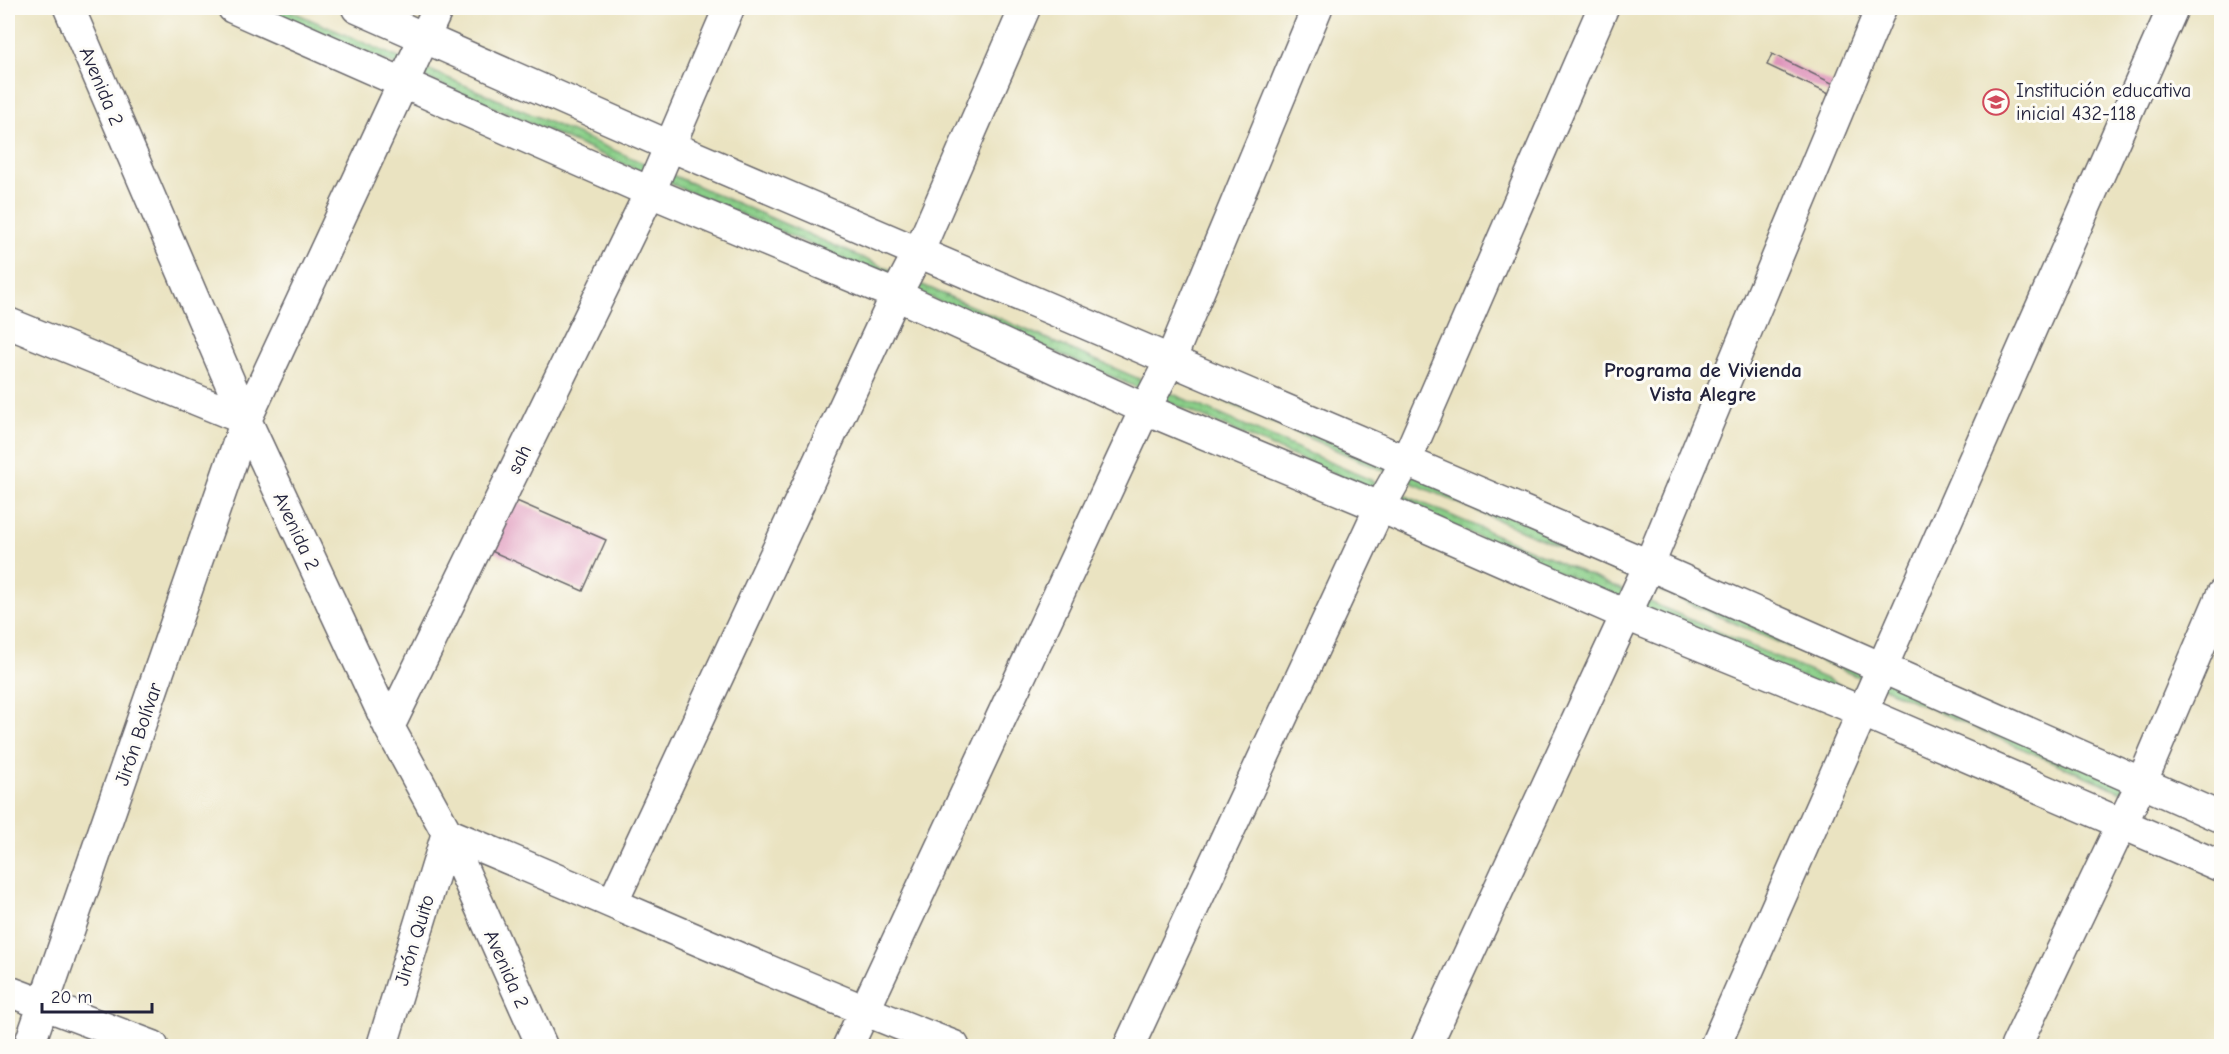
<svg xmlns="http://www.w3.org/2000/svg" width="2229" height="1054" font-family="'Comic Neue',sans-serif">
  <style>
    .park { fill: url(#park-dots); stroke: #567862; stroke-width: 1.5 }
    .building { fill: #df96bc }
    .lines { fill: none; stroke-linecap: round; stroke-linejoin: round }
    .minor-casing { stroke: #68666a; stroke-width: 33 }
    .minor { stroke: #fff; stroke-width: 30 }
    .labels { text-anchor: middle; stroke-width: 6; stroke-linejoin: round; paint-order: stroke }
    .street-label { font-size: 20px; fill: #22223b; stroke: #fdfcf7 }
    .poi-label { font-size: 20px; fill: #22223b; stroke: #fdfcf7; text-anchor: start }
    .neighbourhood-label { font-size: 21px; font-weight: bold; fill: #22223b; stroke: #fdfcf7 }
  </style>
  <defs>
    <pattern id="park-dots" width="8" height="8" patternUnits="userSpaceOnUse" patternTransform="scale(1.5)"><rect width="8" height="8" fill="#8acf88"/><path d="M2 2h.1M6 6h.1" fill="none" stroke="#77b176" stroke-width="1.8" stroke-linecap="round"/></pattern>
  </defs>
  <rect width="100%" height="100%" fill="#fdfcf7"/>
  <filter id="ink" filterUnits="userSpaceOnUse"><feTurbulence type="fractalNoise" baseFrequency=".0167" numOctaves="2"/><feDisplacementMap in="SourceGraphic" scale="12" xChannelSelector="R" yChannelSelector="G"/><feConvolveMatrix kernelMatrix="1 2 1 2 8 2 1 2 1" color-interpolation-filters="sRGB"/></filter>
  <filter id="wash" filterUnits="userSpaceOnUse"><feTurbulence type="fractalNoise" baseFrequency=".008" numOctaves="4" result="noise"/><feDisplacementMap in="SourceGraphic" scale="24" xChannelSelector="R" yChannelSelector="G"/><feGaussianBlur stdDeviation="1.35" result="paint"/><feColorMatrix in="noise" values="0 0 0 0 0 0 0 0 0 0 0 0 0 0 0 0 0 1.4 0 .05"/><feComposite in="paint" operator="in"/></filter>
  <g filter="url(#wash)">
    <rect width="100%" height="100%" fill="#eae3c1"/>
    <path class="park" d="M 262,8 L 284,8 L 406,61 L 402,68 Z
      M 418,65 L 655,168 L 651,176 L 415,73 Z
      M 663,171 L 900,274 L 896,282 L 660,179 Z
      M 911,280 L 1151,384 L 1147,392 L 907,288 Z
      M 1171,369 L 1397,467 L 1393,475 L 1167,376 Z
      M 1161,389 L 1387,487 L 1383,495 L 1157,397 Z
      M 1407,471 L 1640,573 L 1636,580 L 1403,479 Z
      M 1397,492 L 1630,593 L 1626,601 L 1393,500 Z
      M 1650,577 L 1868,672 L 1865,680 L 1647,585 Z
      M 1641,598 L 1859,693 L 1855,701 L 1637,606 Z
      M 1885,679 L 2130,786 L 2126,794 L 1881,687 Z"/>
    <g id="blocks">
      <path class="building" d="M 1772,54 L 1834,84 L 1829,94 L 1767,65 Z
        M 512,499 L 606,540 L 583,591 L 489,550 Z"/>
    </g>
  </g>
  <g filter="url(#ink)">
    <use href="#blocks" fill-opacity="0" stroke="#68666a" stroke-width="1.5"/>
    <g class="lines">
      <g class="minor-casing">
        <path id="minor" d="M 69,8 L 246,420 L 389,727 L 447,833 L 542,1046
          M 233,8 L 650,192 L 896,295 L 1145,409 L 1380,507 L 1626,615 L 1861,711 L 2222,867
          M 357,8 L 670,146 L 1649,565 L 2222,818
          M 8,323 L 246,420
          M 389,727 L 650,192 L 729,8
          M 613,902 L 896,295 L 919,251 L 1025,8
          M 8,991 L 153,1046
          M 29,1046 L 246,420 L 438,8
          M 382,1046 L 447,833 C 616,903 783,980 954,1046
          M 848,1046 L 1145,409 L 1171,359 L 1317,8
          M 1129,1046 L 1380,507 L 1406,461 L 1603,8
          M 1426,1046 L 1649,565 L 1881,8
          M 1715,1046 L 2173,8
          M 2016,1046 L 2141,784 L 2222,594"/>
      </g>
      <use href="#minor" class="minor"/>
    </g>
  </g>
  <defs>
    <g id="school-ring" transform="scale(1.35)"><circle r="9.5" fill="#fdfcf7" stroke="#d1495b" stroke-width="1.5"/><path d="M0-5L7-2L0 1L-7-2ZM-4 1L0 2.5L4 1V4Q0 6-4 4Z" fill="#d1495b"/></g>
  </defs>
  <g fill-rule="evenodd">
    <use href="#school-ring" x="1996" y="102"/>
  </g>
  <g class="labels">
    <g class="street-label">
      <text transform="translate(102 86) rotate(67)" y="7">Avenida 2</text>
      <text transform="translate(519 459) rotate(-64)" y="7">sah</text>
      <text transform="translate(297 531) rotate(65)" y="7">Avenida 2</text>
      <text transform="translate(138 734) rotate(-71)" y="7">Jirón Bolívar</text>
      <text transform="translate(414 940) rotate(-73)" y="7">Jirón Quito</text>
      <text transform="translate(507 969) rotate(66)" y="7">Avenida 2</text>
    </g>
    <g class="poi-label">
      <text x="2016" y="97">Institución educativa<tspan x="2016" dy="23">inicial 432-118</tspan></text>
    </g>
    <g class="neighbourhood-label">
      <text x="1703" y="377">Programa de Vivienda<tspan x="1703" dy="24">Vista Alegre</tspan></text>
    </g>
  </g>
  <rect width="2229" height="1054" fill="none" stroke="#fdfcf7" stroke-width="30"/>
  <path d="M42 1003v9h110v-9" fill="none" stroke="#22223b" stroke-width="3"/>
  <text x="51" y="1003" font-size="18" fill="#22223b" stroke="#fdfcf7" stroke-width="4.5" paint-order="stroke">20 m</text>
</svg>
